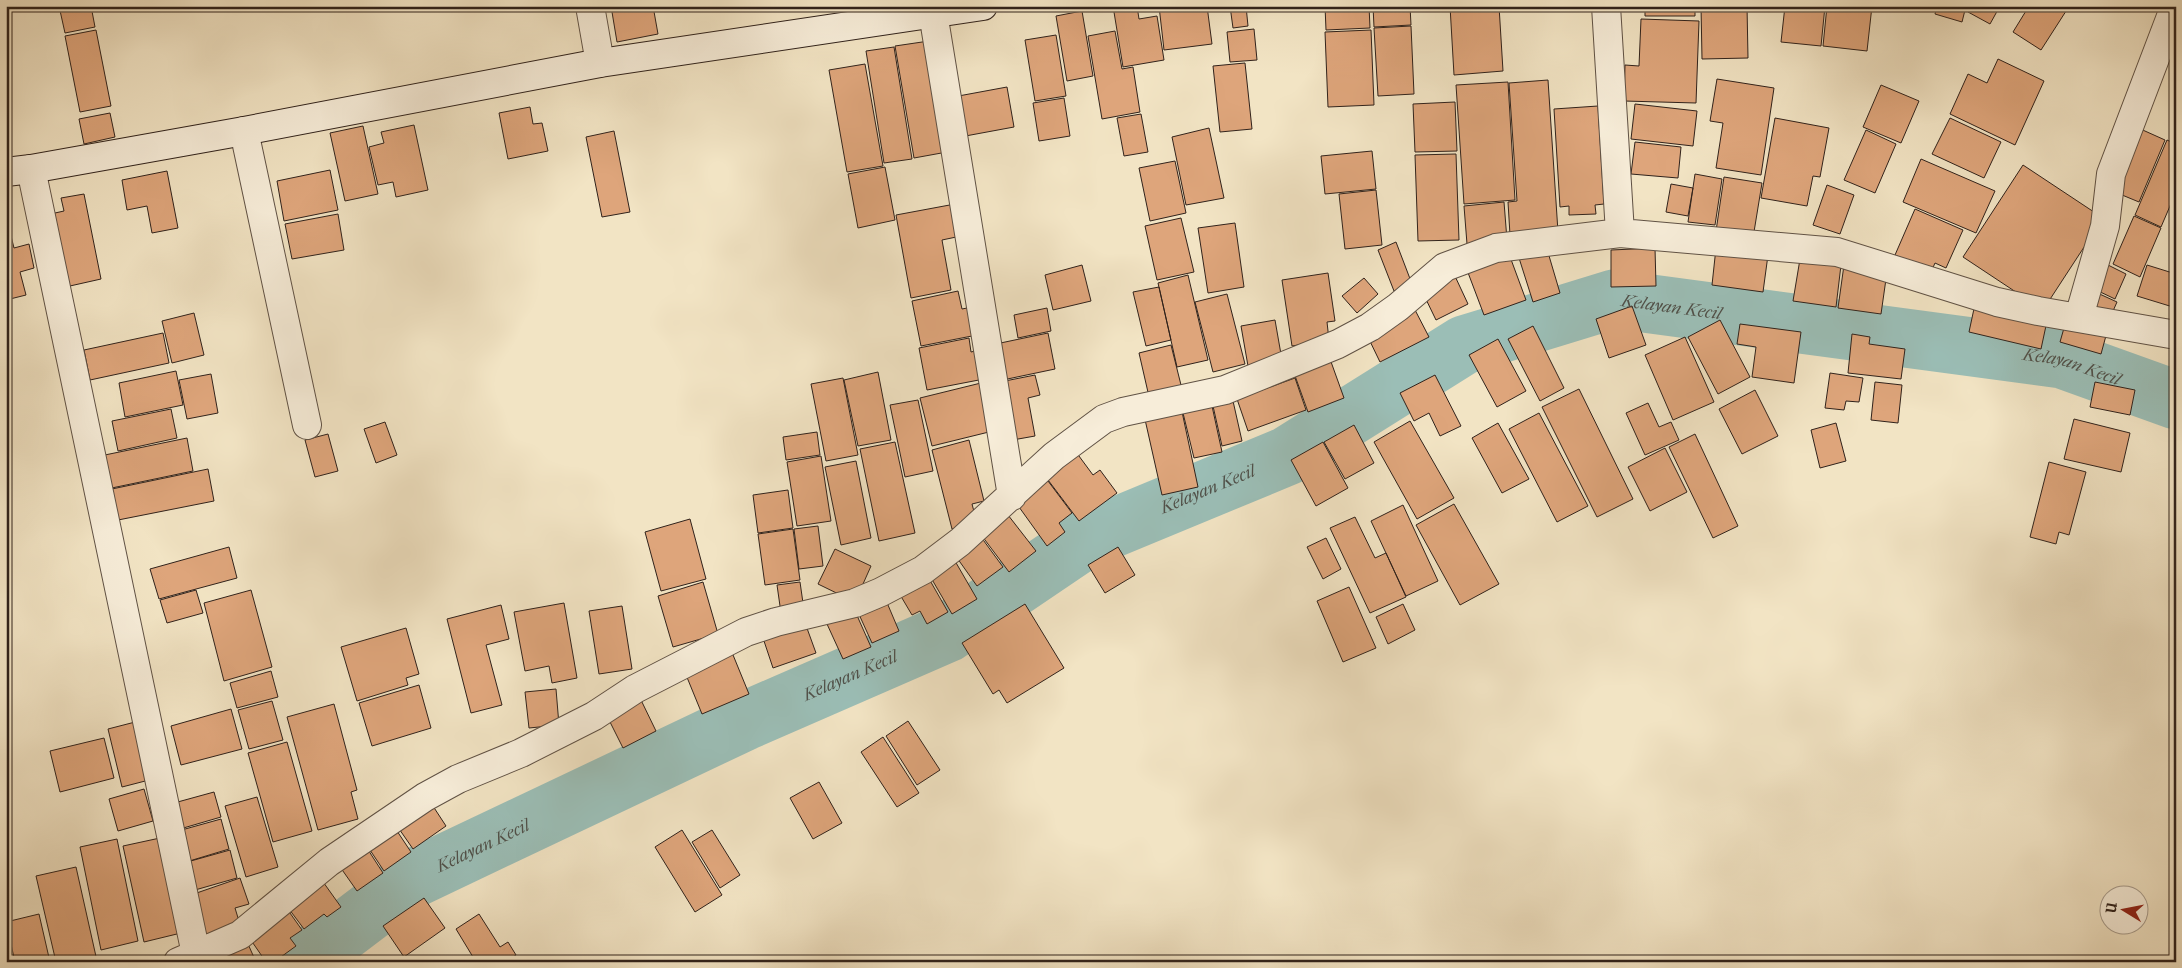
<svg xmlns="http://www.w3.org/2000/svg" width="2182" height="968" font-family="'IM FELL French Canon',serif">
  <style>
    .lines { fill: none; stroke-linecap: round; stroke-linejoin: round }
    .river { stroke: #9bbeb6; stroke-width: 59 }
    .building { fill: #dea57b; stroke: #30221b }
    .street-casing { stroke: #605245; stroke-width: 30 }
    .secondary-casing { stroke: #30221b; stroke-width: 30 }
    .street { stroke: #f7edd9; stroke-width: 28 }
    .secondary { stroke: #f7edd9; stroke-width: 28 }
    .labels { text-anchor: middle; stroke-width: 4.5; stroke-linejoin: round; paint-order: stroke }
    .water-label { font-size: 18px; font-style: italic; fill: #50514a; stroke: #f7edd9 }
  </style>
  <rect width="100%" height="100%" fill="#f2e4c4"/>
  <filter id="stains"><feTurbulence type="fractalNoise" baseFrequency=".004" numOctaves="4"/><feColorMatrix values="0 0 0 0 .2 0 0 0 0 .09 0 0 0 0 .02 0 0 0 .5 -.17"/></filter>
  <radialGradient id="worn" r=".72"><stop offset=".6" stop-color="#630" stop-opacity="0"/><stop offset="1" stop-color="#630" stop-opacity=".3"/></radialGradient>
  <g class="lines">
    <path class="river" id="s1" d="M 303,962 L 414,878 L 745,721 L 947,633 L 1084,540 L 1287,456 L 1464,345 L 1614,299 L 2062,359 L 2176,400"/>
  </g>
  <path class="building" d="M 59,6 L 91,6 L 95,27 L 65,33 Z
    M 611,6 L 653,6 L 658,34 L 617,42 Z
    M 1113,6 L 1137,6 L 1139,19 L 1157,16 L 1164,60 L 1123,67 Z
    M 1159,6 L 1207,6 L 1212,44 L 1164,50 Z
    M 1230,6 L 1246,6 L 1248,26 L 1233,28 Z
    M 1325,6 L 1369,6 L 1370,28 L 1326,30 Z
    M 1373,6 L 1410,6 L 1411,25 L 1374,27 Z
    M 1450,6 L 1499,6 L 1503,71 L 1454,75 Z
    M 1645,6 L 1695,6 L 1695,16 L 1645,16 Z
    M 1701,6 L 1747,6 L 1748,58 L 1702,59 Z
    M 1785,6 L 1825,6 L 1821,46 L 1781,42 Z
    M 1827,6 L 1872,6 L 1867,51 L 1823,46 Z
    M 1937,6 L 1966,6 L 1962,22 L 1935,14 Z
    M 1971,6 L 2000,6 L 1990,24 L 1968,12 Z
    M 2029,6 L 2065,6 L 2068,8 L 2041,50 L 2013,32 Z
    M 1082,11 L 1093,76 L 1067,81 L 1056,16 Z
    M 1641,19 L 1699,21 L 1696,103 L 1624,101 L 1625,65 L 1639,66 Z
    M 1411,26 L 1414,94 L 1378,96 L 1374,28 Z
    M 1254,29 L 1257,60 L 1230,62 L 1227,32 Z
    M 96,30 L 111,106 L 80,112 L 65,36 Z
    M 1371,30 L 1374,105 L 1328,107 L 1325,32 Z
    M 1115,31 L 1122,69 L 1133,67 L 1140,112 L 1102,119 L 1088,36 Z
    M 1056,35 L 1066,96 L 1035,101 L 1025,40 Z
    M 929,41 L 947,152 L 914,158 L 895,46 Z
    M 894,47 L 912,159 L 884,163 L 866,51 Z
    M 1998,59 L 2044,81 L 2015,145 L 1950,114 L 1968,74 L 1987,83 Z
    M 1245,63 L 1252,129 L 1220,132 L 1213,66 Z
    M 865,64 L 883,166 L 847,172 L 829,70 Z
    M 1717,79 L 1774,88 L 1761,175 L 1716,168 L 1723,123 L 1710,121 Z
    M 1548,80 L 1558,232 L 1510,235 L 1508,202 L 1517,201 L 1509,83 Z
    M 1508,82 L 1515,200 L 1464,204 L 1456,85 Z
    M 1881,85 L 1919,101 L 1901,143 L 1863,127 Z
    M 1007,87 L 1014,127 L 960,137 L 953,97 Z
    M 1064,98 L 1070,136 L 1039,141 L 1033,103 Z
    M 1455,102 L 1457,151 L 1415,152 L 1413,104 Z
    M 1635,104 L 1697,111 L 1693,146 L 1631,139 Z
    M 1598,106 L 1604,204 L 1595,205 L 1596,214 L 1569,215 L 1569,206 L 1560,207 L 1554,109 Z
    M 530,107 L 533,124 L 542,123 L 548,151 L 508,159 L 499,113 Z
    M 110,113 L 115,137 L 84,144 L 79,119 Z
    M 1141,114 L 1148,152 L 1124,156 L 1117,118 Z
    M 1775,118 L 1829,128 L 1820,177 L 1813,176 L 1807,206 L 1761,198 Z
    M 1950,118 L 2001,142 L 1984,178 L 1932,154 Z
    M 414,125 L 428,190 L 396,197 L 393,182 L 378,185 L 369,147 L 384,143 L 381,132 Z
    M 363,126 L 378,194 L 345,201 L 330,133 Z
    M 2136,127 L 2165,140 L 2139,202 L 2110,190 Z
    M 1209,128 L 1224,198 L 1186,205 L 1172,137 Z
    M 1866,130 L 1896,144 L 1875,193 L 1844,180 Z
    M 614,131 L 630,212 L 602,217 L 586,137 Z
    M 2167,140 L 2176,144 L 2176,192 L 2161,227 L 2135,215 Z
    M 1635,142 L 1681,147 L 1678,178 L 1631,174 Z
    M 1372,151 L 1376,189 L 1325,194 L 1321,156 Z
    M 1456,154 L 1459,240 L 1418,241 L 1415,155 Z
    M 1921,159 L 1995,191 L 1976,233 L 1903,202 Z
    M 1175,161 L 1186,213 L 1150,221 L 1139,168 Z
    M 2023,165 L 2103,218 L 2043,310 L 1963,257 Z
    M 885,167 L 895,220 L 858,228 L 848,174 Z
    M 330,170 L 338,210 L 284,221 L 277,181 Z
    M 167,171 L 178,228 L 152,233 L 147,206 L 127,210 L 122,180 Z
    M 1695,174 L 1722,179 L 1715,225 L 1688,222 Z
    M 1724,177 L 1762,183 L 1753,238 L 1716,231 Z
    M 1671,184 L 1693,188 L 1688,216 L 1666,212 Z
    M 1827,185 L 1854,195 L 1840,234 L 1813,225 Z
    M 1376,190 L 1382,245 L 1345,249 L 1339,194 Z
    M 84,194 L 101,279 L 61,288 L 46,215 L 64,211 L 61,198 Z
    M 1504,202 L 1507,240 L 1467,244 L 1464,206 Z
    M 955,204 L 961,236 L 942,240 L 951,290 L 911,298 L 896,215 Z
    M 1915,209 L 1963,230 L 1946,268 L 1935,263 L 1931,272 L 1895,255 Z
    M 338,214 L 344,250 L 292,259 L 285,224 Z
    M 2134,216 L 2161,228 L 2140,277 L 2113,264 Z
    M 1181,218 L 1194,272 L 1157,280 L 1145,226 Z
    M 1235,223 L 1244,287 L 1208,293 L 1198,228 Z
    M 9,228 L 14,248 L 29,244 L 34,268 L 20,272 L 26,295 L 6,300 L 6,229 Z
    M 1396,242 L 1412,284 L 1394,291 L 1378,250 Z
    M 1655,248 L 1656,286 L 1611,287 L 1611,250 Z
    M 1716,248 L 1768,255 L 1763,292 L 1712,285 Z
    M 1547,249 L 1560,293 L 1533,302 L 1519,258 Z
    M 1509,254 L 1526,300 L 1484,315 L 1467,270 Z
    M 1800,259 L 1841,265 L 1836,307 L 1793,301 Z
    M 2104,263 L 2126,274 L 2115,299 L 2092,288 Z
    M 1082,265 L 1091,301 L 1053,310 L 1045,275 Z
    M 1844,265 L 1887,272 L 1881,314 L 1838,308 Z
    M 2147,265 L 2176,274 L 2176,299 L 2173,307 L 2137,296 Z
    M 1328,273 L 1335,321 L 1327,322 L 1329,340 L 1292,346 L 1282,280 Z
    M 1454,274 L 1468,304 L 1436,320 L 1421,289 Z
    M 1188,275 L 1208,360 L 1177,367 L 1158,283 Z
    M 1364,278 L 1378,294 L 1357,313 L 1342,296 Z
    M 1159,287 L 1171,340 L 1146,346 L 1133,292 Z
    M 958,291 L 962,309 L 972,307 L 977,335 L 921,346 L 912,301 Z
    M 2093,291 L 2117,302 L 2109,320 L 2085,309 Z
    M 1227,294 L 1245,364 L 1213,372 L 1195,302 Z
    M 1975,304 L 2047,321 L 2041,349 L 1969,332 Z
    M 1632,306 L 1646,345 L 1609,358 L 1596,319 Z
    M 1047,308 L 1051,331 L 1018,338 L 1014,315 Z
    M 1414,308 L 1429,337 L 1380,362 L 1366,333 Z
    M 194,313 L 204,355 L 172,363 L 162,321 Z
    M 1275,320 L 1282,360 L 1248,366 L 1241,326 Z
    M 1720,320 L 1750,377 L 1718,394 L 1688,337 Z
    M 2066,321 L 2107,332 L 2101,354 L 2060,342 Z
    M 1740,324 L 1801,332 L 1794,383 L 1752,377 L 1756,347 L 1737,344 Z
    M 1533,326 L 1564,388 L 1540,401 L 1508,339 Z
    M 163,333 L 169,363 L 90,380 L 84,350 Z
    M 1048,333 L 1055,369 L 998,381 L 991,345 Z
    M 1852,334 L 1870,337 L 1869,344 L 1905,349 L 1901,379 L 1848,373 Z
    M 1685,337 L 1714,402 L 1673,420 L 1645,355 Z
    M 969,338 L 971,352 L 979,350 L 984,379 L 927,390 L 919,348 Z
    M 1498,339 L 1526,391 L 1497,407 L 1469,355 Z
    M 1171,345 L 1183,393 L 1150,401 L 1139,353 Z
    M 1330,359 L 1344,398 L 1308,412 L 1294,373 Z
    M 176,371 L 183,405 L 125,417 L 119,383 Z
    M 878,372 L 891,440 L 858,446 L 844,380 Z
    M 1830,373 L 1863,378 L 1859,402 L 1846,401 L 1844,410 L 1825,408 Z
    M 211,374 L 218,413 L 187,419 L 179,380 Z
    M 1035,375 L 1040,395 L 1028,398 L 1035,436 L 1007,441 L 995,383 Z
    M 1435,375 L 1461,426 L 1440,436 L 1429,413 L 1414,421 L 1400,393 Z
    M 843,378 L 858,455 L 826,461 L 811,384 Z
    M 1295,378 L 1306,410 L 1248,431 L 1237,399 Z
    M 985,382 L 997,430 L 932,446 L 920,398 Z
    M 1875,382 L 1902,385 L 1898,423 L 1871,420 Z
    M 2095,382 L 2135,390 L 2130,415 L 2090,407 Z
    M 1579,389 L 1633,499 L 1597,517 L 1542,407 Z
    M 1755,390 L 1778,436 L 1742,454 L 1719,409 Z
    M 918,400 L 933,471 L 905,477 L 890,405 Z
    M 1233,401 L 1242,441 L 1222,446 L 1213,406 Z
    M 1648,403 L 1659,427 L 1671,422 L 1679,440 L 1645,455 L 1626,413 Z
    M 1212,406 L 1222,452 L 1194,458 L 1183,413 Z
    M 1181,407 L 1198,487 L 1162,495 L 1144,415 Z
    M 171,409 L 177,438 L 118,451 L 112,421 Z
    M 1539,413 L 1588,506 L 1557,522 L 1509,429 Z
    M 2074,419 L 2130,433 L 2121,472 L 2064,459 Z
    M 1410,421 L 1454,498 L 1417,519 L 1374,442 Z
    M 385,422 L 397,455 L 376,463 L 364,429 Z
    M 1498,423 L 1529,479 L 1502,493 L 1472,438 Z
    M 1836,423 L 1846,461 L 1820,468 L 1811,430 Z
    M 1354,425 L 1374,463 L 1345,479 L 1324,442 Z
    M 817,432 L 820,455 L 786,460 L 783,437 Z
    M 328,434 L 338,471 L 315,477 L 305,440 Z
    M 1695,434 L 1738,526 L 1713,538 L 1669,447 Z
    M 187,438 L 193,471 L 107,489 L 100,456 Z
    M 969,440 L 984,501 L 972,504 L 977,523 L 952,529 L 932,450 Z
    M 895,442 L 915,533 L 879,541 L 860,449 Z
    M 1323,442 L 1348,488 L 1316,506 L 1291,460 Z
    M 1665,448 L 1687,492 L 1650,511 L 1628,467 Z
    M 1076,452 L 1093,475 L 1100,470 L 1117,493 L 1079,521 L 1045,476 Z
    M 821,456 L 831,521 L 797,526 L 787,462 Z
    M 856,461 L 871,538 L 841,545 L 825,467 Z
    M 2049,462 L 2086,472 L 2069,535 L 2059,532 L 2056,544 L 2030,537 Z
    M 208,469 L 214,501 L 113,521 L 107,490 Z
    M 1045,477 L 1072,513 L 1059,523 L 1065,532 L 1047,546 L 1014,500 Z
    M 788,490 L 793,528 L 758,533 L 753,495 Z
    M 1454,504 L 1499,584 L 1460,605 L 1416,525 Z
    M 1403,505 L 1438,581 L 1406,596 L 1371,521 Z
    M 1008,515 L 1036,551 L 1009,572 L 982,536 Z
    M 1355,517 L 1375,558 L 1386,553 L 1406,597 L 1370,613 L 1330,528 Z
    M 690,519 L 706,579 L 661,591 L 645,532 Z
    M 818,526 L 823,566 L 799,569 L 794,529 Z
    M 793,529 L 800,580 L 765,585 L 758,534 Z
    M 981,537 L 1003,567 L 977,586 L 955,555 Z
    M 1326,538 L 1341,569 L 1323,579 L 1307,547 Z
    M 229,547 L 237,578 L 159,599 L 150,569 Z
    M 1118,547 L 1135,575 L 1105,593 L 1088,565 Z
    M 835,549 L 871,566 L 855,602 L 818,584 Z
    M 955,561 L 977,599 L 952,614 L 930,576 Z
    M 928,577 L 948,612 L 927,624 L 920,611 L 912,615 L 899,593 Z
    M 703,582 L 718,634 L 673,647 L 658,596 Z
    M 800,582 L 804,610 L 781,613 L 777,585 Z
    M 1349,587 L 1376,648 L 1343,662 L 1317,601 Z
    M 196,590 L 203,613 L 167,623 L 160,600 Z
    M 251,590 L 272,667 L 224,681 L 204,603 Z
    M 885,598 L 899,631 L 872,643 L 857,610 Z
    M 564,603 L 577,678 L 552,683 L 549,666 L 525,671 L 514,612 Z
    M 1025,604 L 1064,668 L 1007,703 L 999,690 L 993,694 L 962,643 Z
    M 1403,604 L 1415,630 L 1388,644 L 1376,617 Z
    M 501,605 L 509,639 L 486,645 L 502,705 L 471,713 L 447,619 Z
    M 622,606 L 632,669 L 599,674 L 589,611 Z
    M 855,611 L 871,647 L 843,659 L 827,624 Z
    M 804,620 L 816,653 L 773,668 L 762,635 Z
    M 406,628 L 419,674 L 406,678 L 408,685 L 357,701 L 341,647 Z
    M 731,650 L 749,694 L 702,714 L 684,670 Z
    M 271,671 L 278,697 L 237,708 L 230,683 Z
    M 419,685 L 431,728 L 372,746 L 359,703 Z
    M 556,689 L 559,725 L 529,728 L 525,692 Z
    M 640,698 L 656,731 L 623,748 L 606,714 Z
    M 272,701 L 283,740 L 249,749 L 238,710 Z
    M 334,704 L 357,790 L 351,792 L 358,819 L 318,830 L 287,717 Z
    M 231,709 L 242,749 L 181,765 L 171,726 Z
    M 139,721 L 153,779 L 122,787 L 108,729 Z
    M 908,721 L 940,770 L 917,785 L 886,736 Z
    M 883,737 L 919,793 L 897,807 L 861,752 Z
    M 104,738 L 114,778 L 60,792 L 50,751 Z
    M 287,742 L 312,831 L 273,842 L 248,753 Z
    M 819,782 L 842,823 L 813,839 L 790,798 Z
    M 144,789 L 153,821 L 118,831 L 109,799 Z
    M 214,792 L 221,817 L 180,829 L 174,803 Z
    M 257,797 L 278,867 L 246,877 L 225,806 Z
    M 429,800 L 446,826 L 413,849 L 395,823 Z
    M 221,819 L 229,849 L 186,862 L 178,831 Z
    M 393,825 L 411,852 L 384,871 L 366,844 Z
    M 682,830 L 722,895 L 695,912 L 655,847 Z
    M 712,830 L 740,875 L 720,888 L 692,842 Z
    M 160,838 L 181,933 L 144,942 L 123,846 Z
    M 117,839 L 138,941 L 101,950 L 80,847 Z
    M 365,845 L 383,873 L 357,891 L 338,864 Z
    M 230,850 L 237,878 L 188,892 L 180,864 Z
    M 76,867 L 97,961 L 56,962 L 36,876 Z
    M 240,878 L 249,904 L 235,908 L 242,931 L 205,943 L 188,896 Z
    M 321,879 L 341,907 L 327,917 L 324,914 L 304,929 L 286,905 Z
    M 424,898 L 445,928 L 404,957 L 383,926 Z
    M 285,906 L 302,930 L 290,938 L 296,946 L 274,962 L 266,962 L 246,933 Z
    M 39,914 L 50,962 L 15,962 L 6,922 Z
    M 479,914 L 500,947 L 508,942 L 516,955 L 505,962 L 476,962 L 456,929 Z
    M 248,944 L 256,962 L 212,962 Z"/>
  <g class="lines">
    <g class="street-casing">
      <path id="street" d="M 590,6 L 600,63
        M 1606,6 L 1620,233
        M 933,13 L 1012,496
        M 244,131 L 307,425
        M 31,169 L 196,954
        M 2079,317 L 2105,226 L 2111,174 L 2175,6
        M 178,962 L 240,935 L 329,862 L 425,797 L 458,779 L 521,753 L 594,716 L 635,689 L 746,632 L 776,622 L 855,603 L 881,592 L 923,570 L 960,542 L 1054,456 L 1104,419 L 1123,412 L 1225,390 L 1338,344 L 1370,327 L 1398,307 L 1445,267 L 1496,248 L 1620,233 L 1837,252 L 1997,302 L 2038,311 L 2176,335"/>
    </g>
    <g class="secondary-casing">
      <path id="secondary" d="M 6,172 L 31,169 L 244,131 L 600,63 L 983,6"/>
    </g>
    <use href="#street" class="street"/>
    <use href="#secondary" class="secondary"/>
  </g>
  <g class="labels">
    <g class="water-label">
      <text dy="6" stroke="none"><textPath href="#s1" startOffset="1535">Kelayan Kecil</textPath></text>
      <text dy="6" stroke="none"><textPath href="#s1" startOffset="1940">Kelayan Kecil</textPath></text>
      <text dy="6" stroke="none"><textPath href="#s1" startOffset="1025">Kelayan Kecil</textPath></text>
      <text dy="6" stroke="none"><textPath href="#s1" startOffset="620">Kelayan Kecil</textPath></text>
      <text dy="6" stroke="none"><textPath href="#s1" startOffset="215">Kelayan Kecil</textPath></text>
    </g>
  </g>
  <rect width="2182" height="968" fill="none" stroke="#f2e4c4" stroke-width="25"/>
  <rect x="8" y="8" width="2167" height="953" fill="none" stroke="#30221b" stroke-width="2.5"/>
  <rect x="12" y="12" width="2157" height="943" fill="none" stroke="#30221b"/>
  <g transform="translate(2124 910) rotate(280)"><circle r="24" fill="#f7edd9" stroke="#a79c8d"/>
  <path d="M0-4L9 19L0 12L-9 19Z" fill="#8f2418"/>
  <text y="-8" font-size="14" font-weight="bold" text-anchor="middle" fill="#30221b">U</text>
  </g>
  <rect width="100%" height="100%" filter="url(#stains)"/>
  <rect width="100%" height="100%" fill="url(#worn)"/>
</svg>
